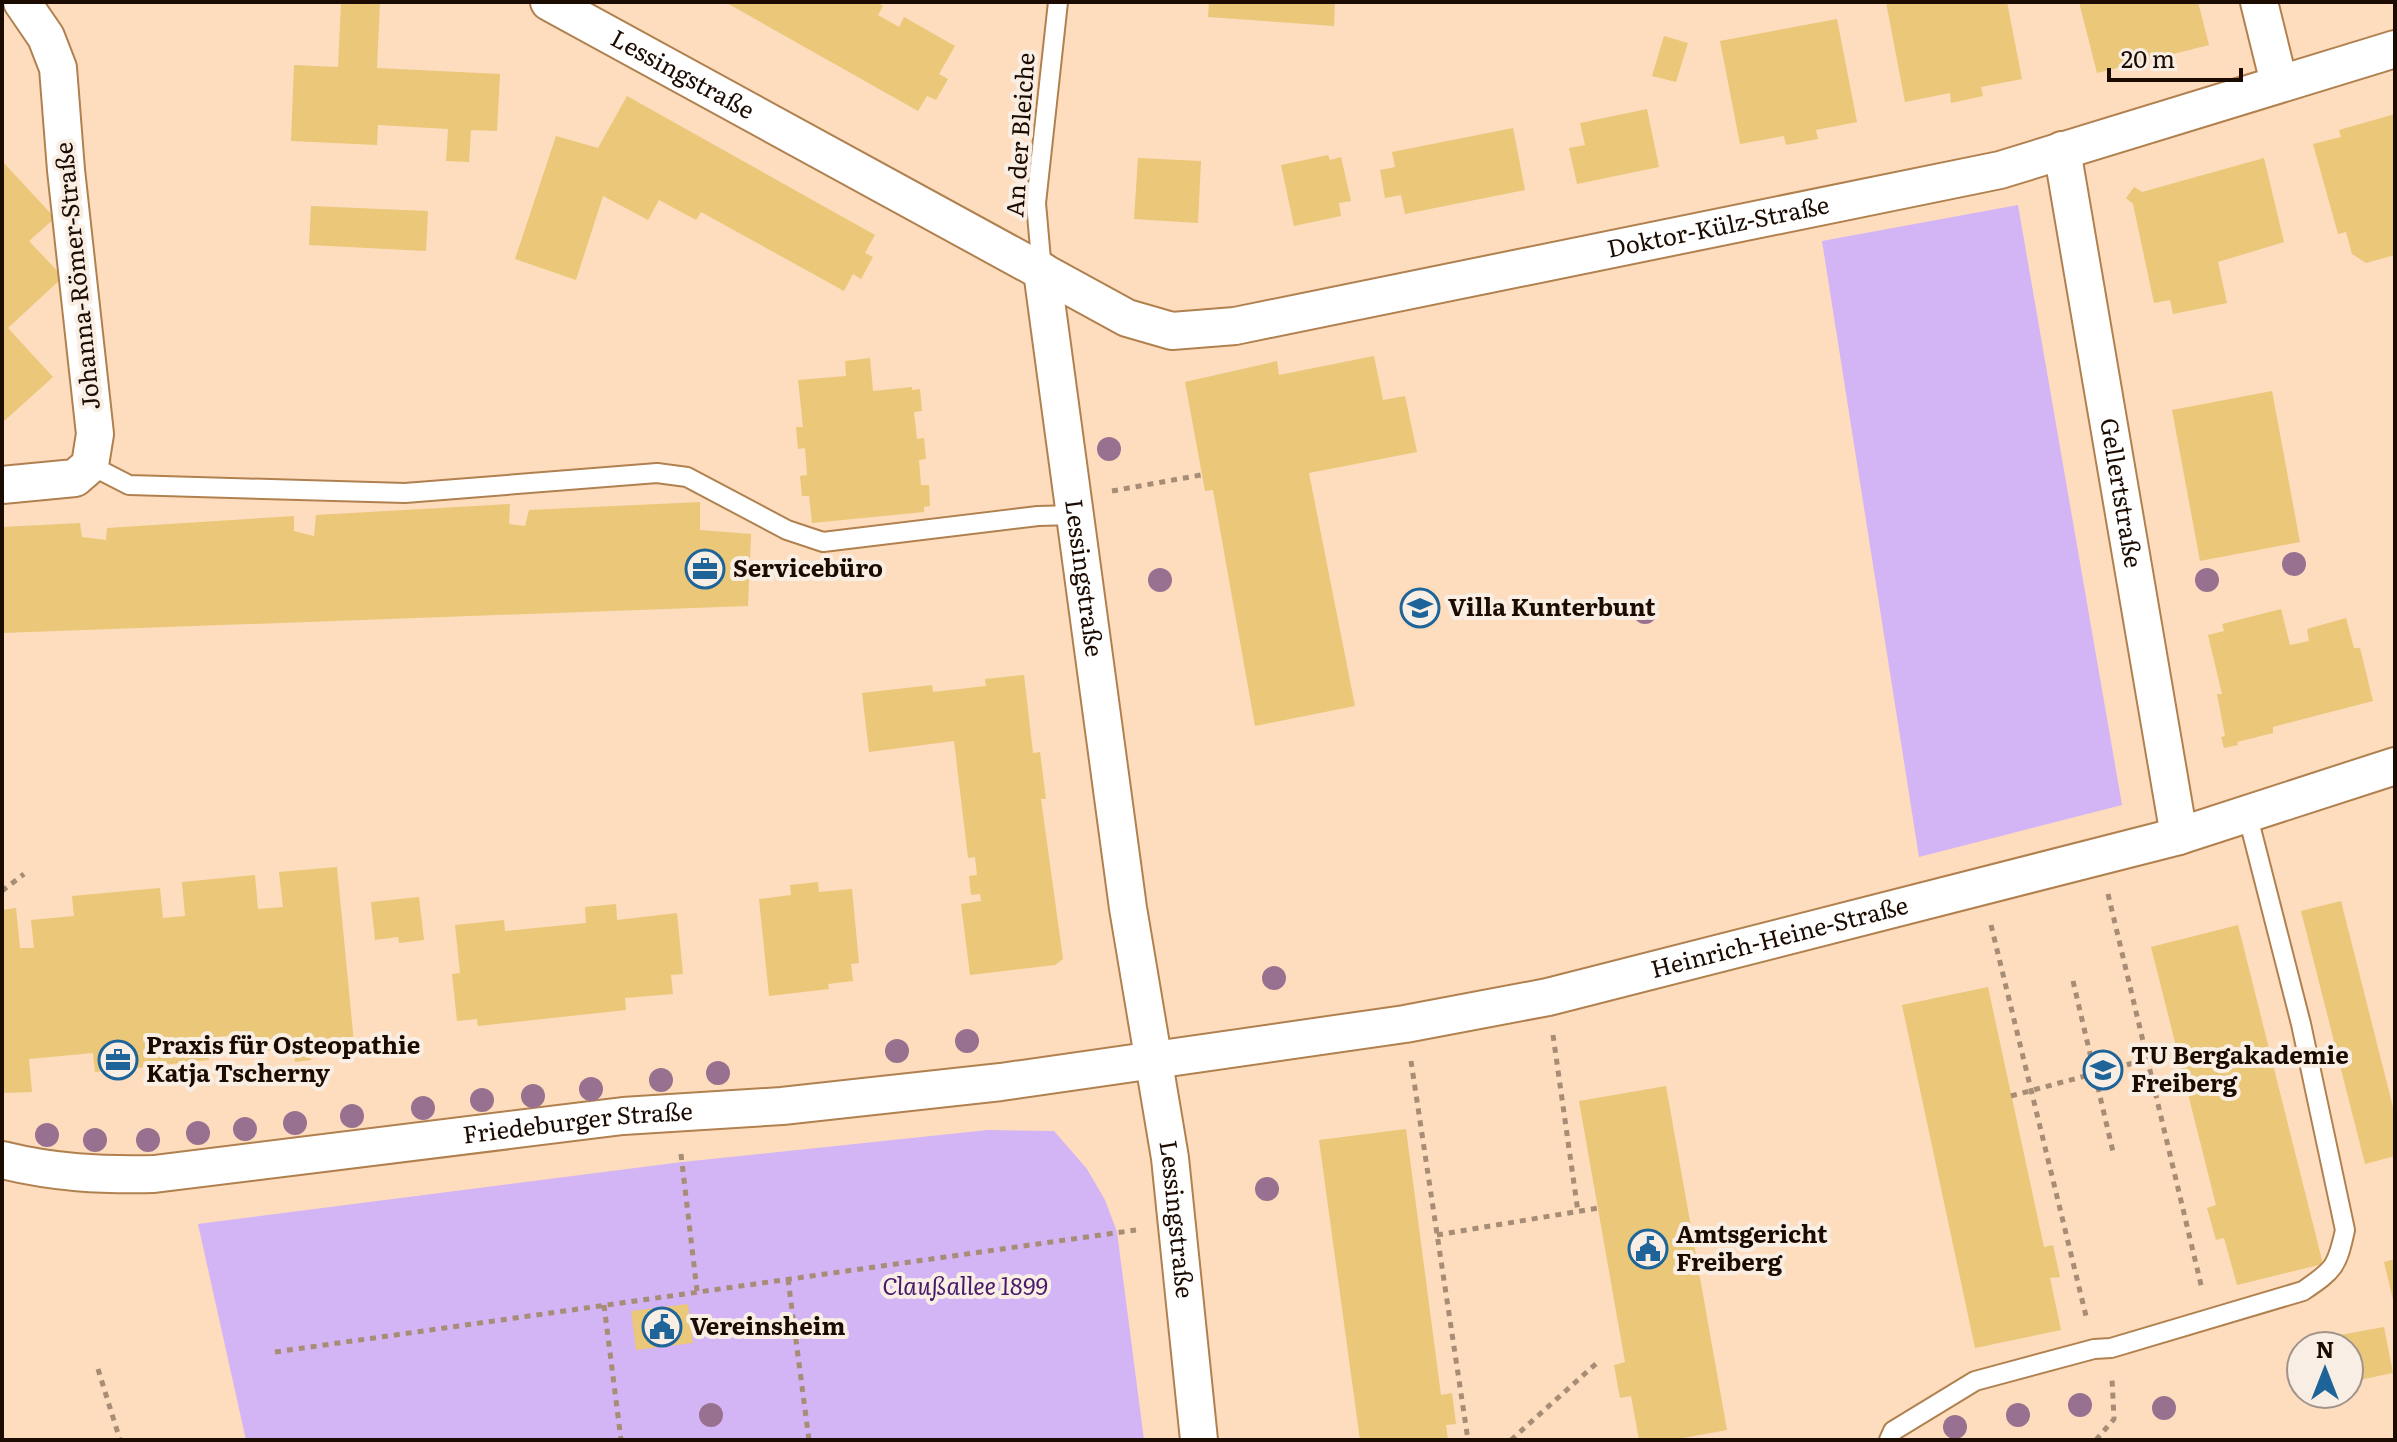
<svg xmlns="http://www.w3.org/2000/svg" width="2397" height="1442" font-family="Literata,serif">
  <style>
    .green { fill: #d3b4f5 }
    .building { fill: #eac779 }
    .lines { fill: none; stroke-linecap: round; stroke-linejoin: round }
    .lane-casing { stroke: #b1804f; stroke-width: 22 }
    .street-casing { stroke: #b1804f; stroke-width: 40 }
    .path { stroke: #a78d75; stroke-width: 5; stroke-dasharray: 6 6; stroke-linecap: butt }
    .lane { stroke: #fff; stroke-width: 18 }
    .street { stroke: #fff; stroke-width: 36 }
    .tree { fill: #997190 }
    .labels { text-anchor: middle; stroke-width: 8; stroke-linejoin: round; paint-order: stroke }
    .street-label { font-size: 24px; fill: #1c0b00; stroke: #f9eee4 }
    .poi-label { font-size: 24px; font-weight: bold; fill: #1c0b00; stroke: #f9eee4; text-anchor: start }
    .park-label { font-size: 24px; font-style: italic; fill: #47196a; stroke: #f9eee4 }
  </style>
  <rect width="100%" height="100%" fill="#fdddbe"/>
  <path class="green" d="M 2018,205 L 2122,805 L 1919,857 L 1822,241 Z
    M 988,1130 L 1054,1131 L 1087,1169 L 1105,1200 L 1117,1232 L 1144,1440 L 246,1440 L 198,1224 L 682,1162 Z"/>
  <path class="building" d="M 341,2 L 380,3 L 377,68 L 500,74 L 497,131 L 471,130 L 469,162 L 446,161 L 448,129 L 378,125 L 377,145 L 291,141 L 294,65 L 338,67 Z
    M 725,2 L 877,2 L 883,6 L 878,15 L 899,27 L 904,17 L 955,46 L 939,74 L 948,79 L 936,100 L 927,96 L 918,111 Z
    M 1209,2 L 1335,2 L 1334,26 L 1208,17 Z
    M 1886,2 L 2007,2 L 2022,79 L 1981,87 L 1983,96 L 1951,103 L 1950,93 L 1905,102 Z
    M 2079,2 L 2198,2 L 2209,45 L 2097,73 Z
    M 1837,19 L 1857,122 L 1816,130 L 1818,139 L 1786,145 L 1784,136 L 1740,144 L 1720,41 Z
    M 1664,36 L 1688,43 L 1676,82 L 1652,76 Z
    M 627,96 L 875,235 L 865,253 L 873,257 L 861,279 L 853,274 L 844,291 L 701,212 L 696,220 L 659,200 L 648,220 L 603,196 L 576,280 L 515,259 L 556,136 L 598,148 Z
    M 1647,109 L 1659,167 L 1577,184 L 1569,148 L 1585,145 L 1580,123 Z
    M 2395,114 L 2395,255 L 2366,263 L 2352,254 L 2346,232 L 2338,234 L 2313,144 L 2341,137 L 2339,130 Z
    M 1513,128 L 1525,190 L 1405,214 L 1401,195 L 1385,198 L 1380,170 L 1395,167 L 1392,152 Z
    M 1328,155 L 1330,160 L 1341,157 L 1351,201 L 1339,203 L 1341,216 L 1294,226 L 1281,165 Z
    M 1138,158 L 1201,161 L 1198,223 L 1134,219 Z
    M 2264,158 L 2284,242 L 2218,262 L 2227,303 L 2173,314 L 2170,300 L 2154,303 L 2133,204 L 2126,198 L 2134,187 L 2142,192 Z
    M 2,161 L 55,218 L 29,241 L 63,277 L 8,328 L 53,377 L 2,423 Z
    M 311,206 L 428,211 L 426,251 L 309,245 Z
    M 1374,356 L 1383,400 L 1405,396 L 1417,452 L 1309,473 L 1355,706 L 1255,726 L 1213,490 L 1205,491 L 1185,382 L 1277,361 L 1279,375 Z
    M 870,358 L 873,391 L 912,387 L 912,390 L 920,389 L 922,411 L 914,412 L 917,439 L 924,438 L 926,459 L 919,460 L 921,485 L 929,485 L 930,506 L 924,507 L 924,512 L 812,523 L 809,496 L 802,496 L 800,476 L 807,475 L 805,448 L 798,449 L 796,427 L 803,427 L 798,380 L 846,376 L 845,361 Z
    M 2272,391 L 2300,542 L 2200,561 L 2172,410 Z
    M 700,502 L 700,530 L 751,534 L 748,606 L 2,633 L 2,527 L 80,523 L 82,537 L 106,540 L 107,528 L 294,516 L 294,531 L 314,536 L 316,515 L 510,504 L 509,524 L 525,526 L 529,510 Z
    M 2281,609 L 2290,645 L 2309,641 L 2307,629 L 2346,618 L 2354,648 L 2360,648 L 2373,701 L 2273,727 L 2273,733 L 2237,742 L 2238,745 L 2224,748 L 2221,737 L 2225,736 L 2217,694 L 2222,694 L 2208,635 L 2224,631 L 2222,624 Z
    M 1024,675 L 1033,753 L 1040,752 L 1046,799 L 1041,799 L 1063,959 L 1055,965 L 970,975 L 961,904 L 981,901 L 980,894 L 971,895 L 969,876 L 977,875 L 975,857 L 968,858 L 954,741 L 869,752 L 862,693 L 932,685 L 933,692 L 986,686 L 985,679 Z
    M 337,867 L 354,1043 L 310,1047 L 311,1060 L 295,1062 L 294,1048 L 239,1054 L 237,1035 L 207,1038 L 209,1060 L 162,1065 L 164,1078 L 148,1080 L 146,1067 L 95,1072 L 93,1053 L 29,1059 L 32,1092 L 2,1093 L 2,910 L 16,908 L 20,948 L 34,948 L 31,920 L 74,916 L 72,896 L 160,888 L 163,918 L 185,916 L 182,882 L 255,875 L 258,909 L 283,907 L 279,872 Z
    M 818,882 L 819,892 L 852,889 L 859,963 L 851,964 L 853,981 L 828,984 L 829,989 L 769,996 L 759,899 L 791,895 L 790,885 Z
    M 419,897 L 424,940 L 399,943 L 398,937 L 375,940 L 371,902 Z
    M 2341,901 L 2395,1115 L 2395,1156 L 2365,1164 L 2301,911 Z
    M 616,904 L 617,920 L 677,913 L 683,974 L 671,975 L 673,994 L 625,998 L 626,1010 L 478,1026 L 477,1019 L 457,1021 L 452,974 L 460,973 L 455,925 L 504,920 L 505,931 L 586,923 L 585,907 Z
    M 2238,925 L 2323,1264 L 2237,1285 L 2224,1238 L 2216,1240 L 2207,1208 L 2216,1205 L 2151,947 Z
    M 1988,987 L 2044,1247 L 2053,1245 L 2060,1277 L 2050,1278 L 2061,1330 L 1975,1348 L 1902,1005 Z
    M 1666,1086 L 1727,1430 L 1672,1440 L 1639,1440 L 1631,1396 L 1620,1398 L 1614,1365 L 1625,1362 L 1579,1101 Z
    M 1406,1129 L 1441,1395 L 1452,1393 L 1456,1424 L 1446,1425 L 1448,1440 L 1360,1440 L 1319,1140 Z
    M 2395,1259 L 2395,1304 L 2394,1304 L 2384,1262 Z
    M 688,1304 L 693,1343 L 636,1350 L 631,1311 Z
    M 2384,1327 L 2393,1373 L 2349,1382 L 2349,1346 L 2308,1346 L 2307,1341 Z
    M 2318,1394 L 2348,1394 L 2348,1398 L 2320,1404 Z"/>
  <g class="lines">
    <g class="lane-casing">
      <path id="lane" d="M 1042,271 L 1036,203 L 1058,2
        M 90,465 L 129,485 L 405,493 L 657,473 L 687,477 L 787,530 L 823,542 L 1038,516 L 1074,515
        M 1889,1440 L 1893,1431 L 1975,1381 L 2094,1349 L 2111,1348 L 2303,1291 C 2334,1270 2337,1267 2345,1230 L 2301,1024 L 2247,813"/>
    </g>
    <g class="street-casing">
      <g id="street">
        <path id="s1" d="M 549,2 L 1127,318 L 1172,331 L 1235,326 L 2000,170 L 2395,49"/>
        <path d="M 2259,2 L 2279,83"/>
        <path id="s2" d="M 2062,150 L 2179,836"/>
        <path id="s3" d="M 1042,271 L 1128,908 L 1170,1158 L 1199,1440"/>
        <path d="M 2,485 L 75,478 L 90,465 L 95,434 L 66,170 L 58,68 L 46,37 L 22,2"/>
        <path id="s4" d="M 2,1160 C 55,1173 99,1175 154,1174 L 623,1116 L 782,1106 L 1001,1082 L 1405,1024 L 1548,997 L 2179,836 L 2395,766"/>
      </g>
    </g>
    <path class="path" d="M 1112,491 L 1201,475
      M 2,891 L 24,874
      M 2108,894 L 2202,1289
      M 1991,925 L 2087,1320
      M 2073,981 L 2114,1156
      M 1553,1035 L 1578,1212
      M 1411,1061 L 1468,1440
      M 2011,1096 L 2178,1051
      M 681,1154 L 697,1291
      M 1437,1235 L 1598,1208
      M 788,1279 L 809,1440
      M 604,1305 L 621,1440
      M 275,1352 L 1136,1230
      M 98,1369 L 120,1440
      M 1511,1440 L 1599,1361
      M 2096,1440 L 2114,1419 L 2112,1379"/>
    <use href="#lane" class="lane"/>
    <use href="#street" class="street"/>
  </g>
  <g class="tree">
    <circle cx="1109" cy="449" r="12"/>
    <circle cx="2294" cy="564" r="12"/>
    <circle cx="1160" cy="580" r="12"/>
    <circle cx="2207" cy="580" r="12"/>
    <circle cx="1645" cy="612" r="12"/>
    <circle cx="1274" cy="978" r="12"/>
    <circle cx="967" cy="1041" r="12"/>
    <circle cx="897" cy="1051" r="12"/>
    <circle cx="718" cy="1073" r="12"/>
    <circle cx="661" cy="1080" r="12"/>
    <circle cx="591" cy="1089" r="12"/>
    <circle cx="533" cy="1096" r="12"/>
    <circle cx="482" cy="1100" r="12"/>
    <circle cx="423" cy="1108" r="12"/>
    <circle cx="352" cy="1116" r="12"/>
    <circle cx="295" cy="1123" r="12"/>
    <circle cx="245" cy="1129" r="12"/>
    <circle cx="198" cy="1133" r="12"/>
    <circle cx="47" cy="1135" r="12"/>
    <circle cx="95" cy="1140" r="12"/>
    <circle cx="148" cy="1140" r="12"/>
    <circle cx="1267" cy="1189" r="12"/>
    <circle cx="2080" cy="1405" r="12"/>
    <circle cx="2164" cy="1408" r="12"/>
    <circle cx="711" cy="1415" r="12"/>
    <circle cx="2018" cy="1415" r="12"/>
    <circle cx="1955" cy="1427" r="12"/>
  </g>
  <defs>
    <g id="office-ring" transform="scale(2)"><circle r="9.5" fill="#f9eee4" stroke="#1e6498" stroke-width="1.5"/><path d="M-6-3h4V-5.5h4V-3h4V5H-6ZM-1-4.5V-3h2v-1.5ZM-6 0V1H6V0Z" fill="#1e6498"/></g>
    <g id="school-ring" transform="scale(2)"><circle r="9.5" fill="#f9eee4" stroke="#1e6498" stroke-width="1.5"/><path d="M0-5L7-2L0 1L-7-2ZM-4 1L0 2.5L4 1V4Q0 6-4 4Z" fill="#1e6498"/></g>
    <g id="university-ring" transform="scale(2)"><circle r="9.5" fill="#f9eee4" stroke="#1e6498" stroke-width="1.5"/><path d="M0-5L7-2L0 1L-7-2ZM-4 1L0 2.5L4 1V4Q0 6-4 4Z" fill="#1e6498"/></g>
    <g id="civic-ring" transform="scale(2)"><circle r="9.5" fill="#f9eee4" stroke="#1e6498" stroke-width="1.5"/><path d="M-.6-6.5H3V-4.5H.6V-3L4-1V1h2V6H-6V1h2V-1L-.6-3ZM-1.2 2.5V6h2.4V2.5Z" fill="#1e6498"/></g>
  </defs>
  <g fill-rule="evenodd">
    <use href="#office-ring" x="705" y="569"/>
    <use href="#school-ring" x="1420" y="608"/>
    <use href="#office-ring" x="118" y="1060"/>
    <use href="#university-ring" x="2103" y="1070"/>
    <use href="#civic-ring" x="1648" y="1249"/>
    <use href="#civic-ring" x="662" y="1327"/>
  </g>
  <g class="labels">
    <g class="street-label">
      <text dy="8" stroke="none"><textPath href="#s1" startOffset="152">Lessingstraße</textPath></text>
      <text transform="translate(1021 135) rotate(-86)" y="8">An der Bleiche</text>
      <text dy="8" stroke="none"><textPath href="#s1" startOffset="1262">Doktor-Külz-Straße</textPath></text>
      <text transform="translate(78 276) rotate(-96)" y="8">Johanna-Römer-Straße</text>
      <text dy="8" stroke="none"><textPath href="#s2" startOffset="348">Gellertstraße</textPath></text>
      <text dy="8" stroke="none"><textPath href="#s3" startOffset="310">Lessingstraße</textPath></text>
      <text dy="8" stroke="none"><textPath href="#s4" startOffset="1798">Heinrich-Heine-Straße</textPath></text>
      <text dy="8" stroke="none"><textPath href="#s4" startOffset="580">Friedeburger Straße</textPath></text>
      <text dy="8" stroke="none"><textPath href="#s3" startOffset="958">Lessingstraße</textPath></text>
    </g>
    <g class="poi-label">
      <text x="733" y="577">Servicebüro</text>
      <text x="1448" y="616">Villa Kunterbunt</text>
      <text x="146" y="1054">Praxis für Osteopathie<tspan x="146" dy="28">Katja Tscherny</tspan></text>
      <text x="2131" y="1064">TU Bergakademie<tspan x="2131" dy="28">Freiberg</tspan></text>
      <text x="1676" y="1243">Amtsgericht<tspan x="1676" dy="28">Freiberg</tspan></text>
      <text x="690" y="1335">Vereinsheim</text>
    </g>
    <g class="park-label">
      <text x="965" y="1295">Claußallee 1899</text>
    </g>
  </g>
  <rect width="2397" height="1442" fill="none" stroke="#1c0b00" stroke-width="8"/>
  <g transform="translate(2325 1370)"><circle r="38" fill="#f9eee4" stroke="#a19389" stroke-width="2"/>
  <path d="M0-6L14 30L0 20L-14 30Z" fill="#1e6498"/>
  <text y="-12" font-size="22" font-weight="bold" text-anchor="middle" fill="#1c0b00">N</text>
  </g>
  <path d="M2109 68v12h132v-12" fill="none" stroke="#1c0b00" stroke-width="4"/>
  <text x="2121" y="68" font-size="24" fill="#1c0b00" stroke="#f9eee4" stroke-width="6" paint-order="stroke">20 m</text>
</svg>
